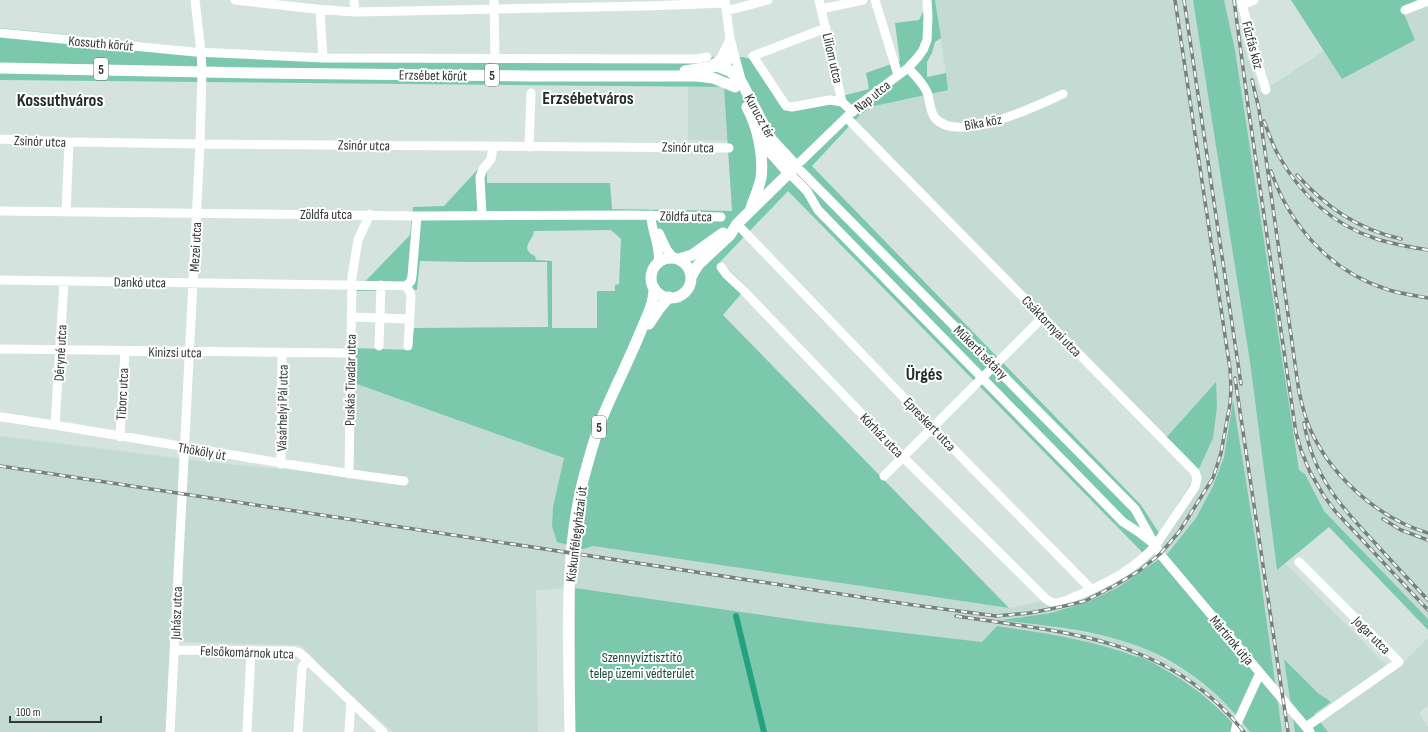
<svg xmlns="http://www.w3.org/2000/svg" width="1428" height="732" font-family="'Sofia Sans Condensed',sans-serif">
  <style>
    .built { fill: #c3dbd2 }
    .green { fill: #7cc8ad; fill-rule: evenodd }
    .lines { fill: none; stroke-linecap: round; stroke-linejoin: round }
    .canal { stroke: #26a17f; stroke-width: 6 }
    .minor { stroke: #fff; stroke-width: 9 }
    .major { stroke: #fff; stroke-width: 11 }
    .rail-casing { stroke: #77817d; stroke-width: 3.5 }
    .rail { stroke: #fff; stroke-width: 2; stroke-dasharray: 6; stroke-linecap: butt }
    .labels { text-anchor: middle; stroke-width: 4; stroke-linejoin: round; paint-order: stroke }
    .shield { fill: #fff; stroke: #707472; stroke-width: 1 }
    .shield-label { font-size: 13px; font-weight: bold; fill: #323836 }
    .street-label { font-size: 14px; fill: #323836; stroke: #fff }
    .park-label { font-size: 14px; fill: #194a3b; stroke: #fff }
    .district-label { font-size: 18px; font-weight: bold; fill: #212d28; stroke: #fff }
  </style>
  <rect width="100%" height="100%" fill="#d4e3dd"/>
  <path class="built" d="M 935,0 L 1193,0 L 1250,362 L 1277,570 L 1286,564 L 1392,671 L 1404,662 L 1428,638 L 1428,705 L 1419,713 L 1428,727 L 1428,732 L 1328,732 L 1314,714 L 1331,702 L 1318,693 L 1285,659 L 1295,732 L 1282,732 L 1232,401 L 1224,457 L 1213,487 L 1196,518 L 1168,553 L 1117,588 L 1087,602 L 1051,613 L 1003,620 L 1077,631 L 1104,636 L 1131,643 L 1151,651 L 1191,675 L 1210,690 L 1226,704 L 1250,732 L 1241,732 L 1215,704 L 1187,682 L 1164,668 L 1139,656 L 1137,657 L 1114,649 L 1093,643 L 1030,631 L 997,626 L 982,642 L 811,622 L 575,588 L 536,590 L 538,732 L 393,732 L 344,689 L 300,645 L 177,642 L 172,732 L 0,732 L 0,436 L 200,461 L 348,476 L 354,383 L 564,458 L 553,507 L 552,526 L 584,549 L 593,546 L 1009,608 L 1079,594 L 1144,554 L 1196,475 L 1216,382 L 1164,440 L 855,120 L 870,107 L 948,89 Z
    M 1224,0 L 1233,0 L 1244,47 L 1260,93 L 1325,50 L 1342,79 L 1415,40 L 1402,9 L 1428,0 L 1428,619 L 1324,511 L 1305,474 L 1299,470 L 1235,50 Z
    M 688,87 L 724,87 L 728,141 L 688,140 Z"/>
  <path class="green" d="M 929,0 L 935,0 L 941,38 L 935,42 L 932,53 L 927,62 L 927,77 L 946,73 L 948,90 L 870,107 L 855,120 L 812,166 L 1141,505 L 1159,533 L 1144,554 L 788,191 L 720,262 L 747,287 L 723,315 L 1009,608 L 593,546 L 584,549 L 557,542 L 552,526 L 553,507 L 564,458 L 354,383 L 352,348 L 411,350 L 414,328 L 548,327 L 547,262 L 467,262 L 420,261 L 417,290 L 356,291 L 410,235 L 413,207 L 444,206 L 480,167 L 487,169 L 487,183 L 610,183 L 612,209 L 732,211 L 724,87 L 0,80 L 0,28 L 208,49 L 304,56 L 743,57 L 750,59 L 787,105 L 846,95 L 869,89 L 866,73 L 900,61 L 895,23 L 919,20 ZM 611,230 L 621,239 L 619,284 L 615,285 L 615,291 L 597,291 L 597,328 L 552,328 L 552,261 L 536,260 L 535,256 C 518,249 534,239 534,231 Z
    M 1193,0 L 1224,0 L 1235,50 L 1299,470 L 1305,474 L 1324,511 L 1428,619 L 1428,630 L 1329,527 L 1277,570 L 1250,362 Z
    M 1291,0 L 1425,0 L 1402,9 L 1415,40 L 1342,79 Z
    M 1216,382 L 1217,406 L 1213,438 L 1196,475 L 1164,440 Z
    M 1233,400 L 1255,538 L 1282,732 L 1250,732 C 1221,693 1178,659 1132,644 C 1091,629 1044,626 1001,620 L 1051,613 L 1087,602 L 1117,588 L 1168,553 L 1196,518 L 1213,486 L 1224,457 Z
    M 575,588 L 811,622 L 982,642 L 997,626 C 1044,633 1093,640 1137,657 L 1139,656 C 1181,676 1210,697 1241,732 L 575,732 Z
    M 1284,659 L 1318,693 L 1331,702 L 1314,714 L 1328,732 L 1295,732 Z"/>
  <g class="lines">
    <path class="canal" d="M 736,616 L 764,732"/>
    <path class="minor" d="M 235,0 L 316,9 L 355,12 L 647,6 L 725,3
      M 354,0 L 355,12
      M 494,0 L 495,59
      M 725,0 L 730,39 L 742,83
      M 819,0 L 842,102 L 853,112
      M 875,0 L 898,75
      M 927,0 L 928,16 L 927,40 L 923,50 L 918,57 L 908,68 L 860,104 L 796,166 L 1135,509 L 1160,554 L 1310,732
      M 1241,0 L 1256,57 L 1266,90
      M 1242,5 L 1254,0
      M 821,9 L 863,0
      M 320,10 L 323,58
      M 1405,10 L 1428,1
      M 726,11 L 768,0
      M 826,28 L 753,56 L 786,106 L 792,107 L 830,100 L 842,102
      M 0,33 L 195,52 L 323,58 L 697,59 L 707,57
      M 709,67 L 721,58 L 730,39
      M 726,68 L 728,58 L 729,47
      M 908,68 C 915,75 925,85 928,95 C 930,102 930,112 935,118 C 958,145 1038,105 1063,94
      M 0,139 L 69,142 L 200,144 L 729,148
      M 529,147 L 531,93
      M 789,173 L 807,191 L 818,210 L 1123,522 L 1140,533 L 1150,541
      M 0,211 L 417,216 L 631,215 L 721,217
      M 66,212 L 69,142
      M 651,215 C 651,232 661,247 658,263
      M 482,216 L 480,177 L 483,169 L 491,159 L 493,147
      M 737,224 L 932,427 L 1091,589
      M 659,233 L 667,250 L 674,258
      M 721,267 L 726,274 L 741,288 L 903,457 L 1046,599 C 1049,601 1052,603 1055,603 C 1063,603 1071,598 1079,595 C 1107,583 1135,569 1155,546 L 1195,487 L 1197,478 L 1195,472 L 847,118
      M 0,280 L 406,286 L 411,281 L 412,276 L 417,216
      M 406,286 L 410,292 L 411,296 L 408,346
      M 352,317 L 409,319
      M 379,346 L 381,285
      M 0,349 L 351,353
      M 0,417 C 135,436 268,464 404,481
      M 55,425 L 64,281
      M 120,437 L 125,351
      M 281,464 L 282,353
      M 349,474 L 352,277 L 358,240 L 370,214
      M 884,476 L 1043,317
      M 1299,562 L 1399,662 L 1306,727
      M 175,650 L 294,651 L 300,653 L 383,732
      M 170,732 L 200,144 L 202,72 L 201,52 L 195,0
      M 247,732 L 251,651
      M 298,732 L 302,668 L 307,659
      M 349,732 L 351,701
      M 1235,732 L 1237,723 L 1260,673"/>
    <path class="major" d="M 0,68 L 256,73 L 532,76 L 697,76 L 713,78 L 735,87
      M 685,71 L 717,66 L 730,71 L 742,83 L 771,139 L 796,166 L 737,224 L 730,235 L 698,265 L 691,277
      M 747,107 C 758,128 764,156 761,178 C 759,188 754,199 751,208
      M 761,138 L 765,146 L 789,173
      M651 278a20 20 0 1 1 40 0a20 20 0 1 1-40 0Z
      M 679,259 L 692,255 L 723,233
      M 649,324 L 659,309 L 669,297
      M 570,732 C 569,645 562,550 587,466 C 592,448 597,429 605,411 C 617,383 631,356 642,328 C 648,315 654,302 654,288"/>
    <g class="rail-casing">
      <path id="rail" d="M 1184,0 L 1241,384
        M 1234,0 L 1249,113 L 1296,433 L 1301,450 L 1310,472 L 1324,496 L 1335,511 L 1428,610
        M 1252,80 L 1259,109 L 1299,392 C 1302,403 1304,414 1308,424 C 1328,474 1377,518 1428,533
        M 1264,121 C 1269,134 1273,147 1280,158 C 1301,195 1334,225 1374,238 C 1391,244 1410,247 1428,250
        M 1271,171 C 1290,226 1330,271 1386,289 C 1400,294 1414,295 1428,298
        M 1297,175 C 1326,207 1357,229 1401,239
        M 1235,378 L 1288,732
        M 1304,423 C 1313,476 1340,506 1376,544 C 1393,563 1410,581 1428,600
        M 0,466 L 906,604 L 996,616 L 1030,613 L 1060,607 L 1085,601 L 1114,586 L 1139,571 L 1160,554 L 1179,532 L 1213,478 L 1221,453 L 1230,404 L 1231,389 L 1230,369 L 1175,0
        M 1383,519 L 1401,530 L 1428,540
        M 956,616 C 1067,633 1169,637 1244,732"/>
    </g>
    <use href="#rail" class="rail"/>
  </g>
  <g class="labels">
    <g class="shield">
      <rect x="94" y="58" width="14" height="22" rx="3"/>
      <rect x="485" y="64" width="14" height="22" rx="3"/>
      <rect x="592" y="416" width="14" height="22" rx="3"/>
    </g>
    <g class="shield-label">
      <text x="101" y="74">5</text>
      <text x="492" y="80">5</text>
      <text x="599" y="432">5</text>
    </g>
    <g class="street-label">
      <text transform="translate(101 43) rotate(5)" y="5">Kossuth körút</text>
      <text transform="translate(1253 45) rotate(75)" y="5">Fűzfás köz</text>
      <text transform="translate(833 58) rotate(77)" y="5">Liliom utca</text>
      <text transform="translate(433 75) rotate(1)" y="5">Erzsébet körút</text>
      <text transform="translate(872 96) rotate(-39)" y="5">Nap utca</text>
      <text transform="translate(760 116) rotate(61)" y="5">Kurucz tér</text>
      <text transform="translate(983 122) rotate(-10)" y="5">Bika köz</text>
      <text transform="translate(40 141) rotate(2)" y="5">Zsinór utca</text>
      <text transform="translate(364 145) rotate(1)" y="5">Zsinór utca</text>
      <text transform="translate(688 147) rotate(1)" y="5">Zsinór utca</text>
      <text x="326" y="219">Zöldfa utca</text>
      <text transform="translate(686 216) rotate(1)" y="5">Zöldfa utca</text>
      <text transform="translate(195 247) rotate(-87)" y="5">Mezei utca</text>
      <text transform="translate(140 282) rotate(1)" y="5">Dankó utca</text>
      <text transform="translate(1052 326) rotate(46)" y="5">Csáktornyai utca</text>
      <text transform="translate(175 352) rotate(1)" y="5">Kinizsi utca</text>
      <text transform="translate(981 352) rotate(45)" y="5">Műkerti sétány</text>
      <text transform="translate(60 353) rotate(-87)" y="5">Déryné utca</text>
      <text transform="translate(350 380) rotate(-89)" y="5">Puskás Tivadar utca</text>
      <text transform="translate(122 394) rotate(-87)" y="5">Tiborc utca</text>
      <text transform="translate(282 408) rotate(-89)" y="5">Vásárhelyi Pál utca</text>
      <text transform="translate(930 424) rotate(46)" y="5">Epreskert utca</text>
      <text transform="translate(882 435) rotate(46)" y="5">Kórház utca</text>
      <text transform="translate(202 451) rotate(10)" y="5">Thököly út</text>
      <text transform="translate(576 534) rotate(-83)" y="5">Kiskunfélegyházai út</text>
      <text transform="translate(176 613) rotate(-88)" y="5">Juhász utca</text>
      <text transform="translate(1372 635) rotate(45)" y="5">Jogar utca</text>
      <text transform="translate(1232 640) rotate(50)" y="5">Mártírok útja</text>
      <text transform="translate(247 652) rotate(2)" y="5">Felsőkomárnok utca</text>
    </g>
    <g class="park-label">
      <text x="642" y="662">Szennyvíztisztító<tspan x="642" dy="16">telep üzemi védterület</tspan></text>
    </g>
    <g class="district-label">
      <text x="588" y="104">Erzsébetváros</text>
      <text x="60" y="106">Kossuthváros</text>
      <text x="924" y="380">Ürgés</text>
    </g>
  </g>
  <path d="M10 716v6h91v-6" fill="none" stroke="#323836" stroke-width="2"/>
  <text x="16" y="716" font-size="12" fill="#323836" stroke="#ffffff" stroke-width="3" paint-order="stroke">100 m</text>
</svg>
